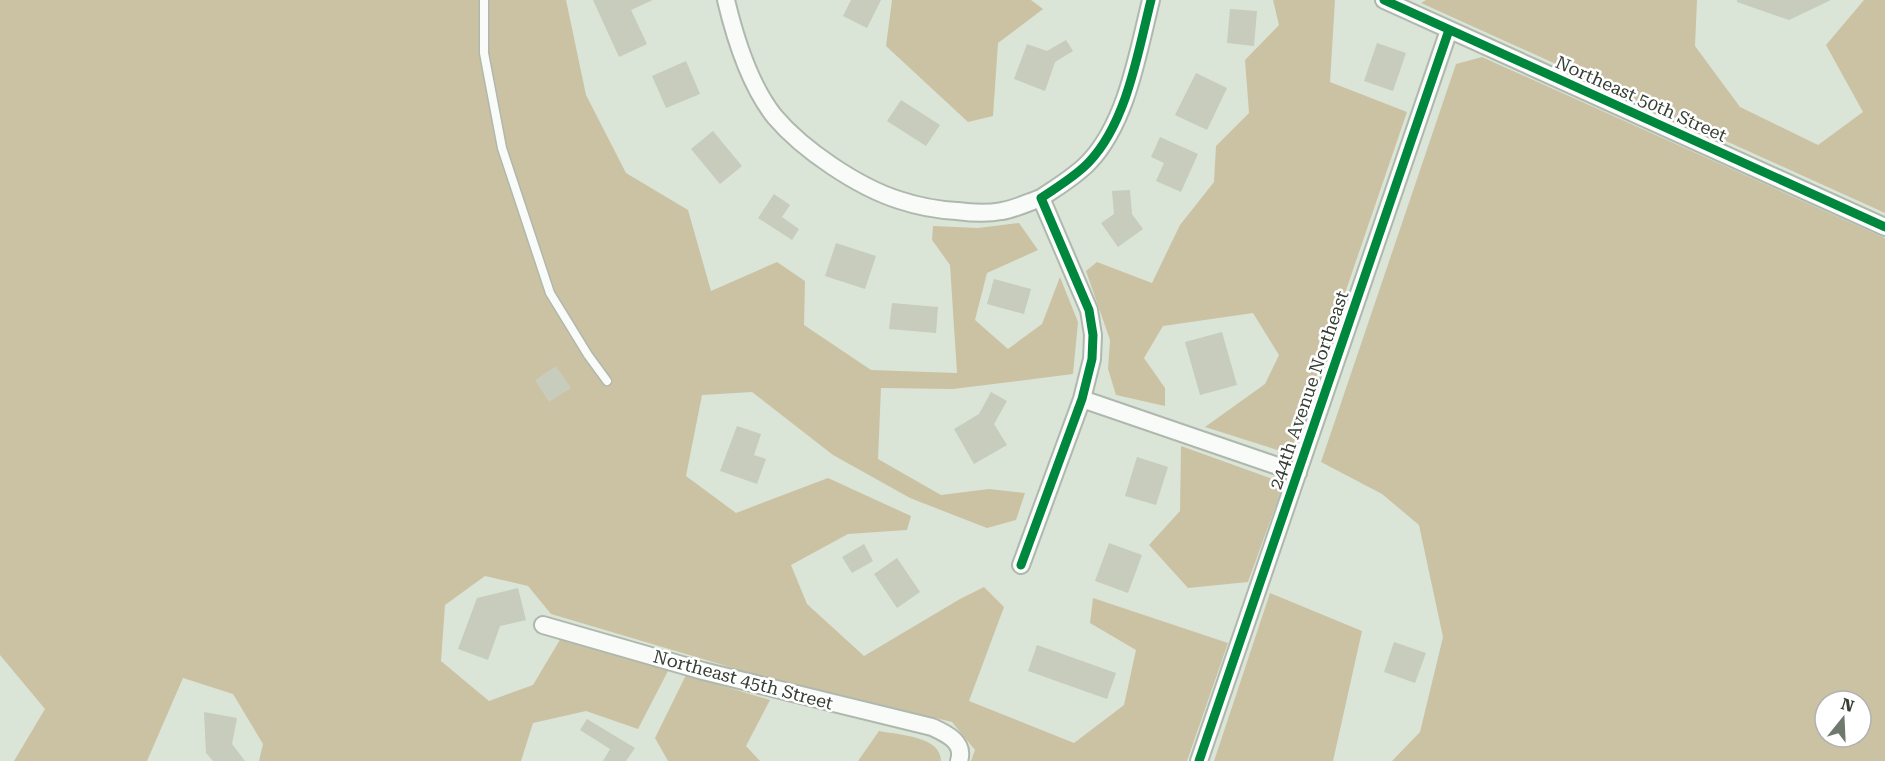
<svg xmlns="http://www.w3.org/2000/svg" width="1885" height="761" font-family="'Roboto Serif',serif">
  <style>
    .forest { fill: #cbc2a4; fill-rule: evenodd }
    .building { fill: #c7ccbc }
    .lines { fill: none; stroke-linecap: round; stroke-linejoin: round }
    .lane-casing { stroke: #afb8ad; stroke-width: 11 }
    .street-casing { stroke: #afb8ad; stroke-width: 20 }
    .lane { stroke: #f9fbf9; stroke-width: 8 }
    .street { stroke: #f9fbf9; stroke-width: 16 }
    .cycleway-casing { stroke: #fff; stroke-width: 13 }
    .cycleway { stroke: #00873e; stroke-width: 9 }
    .labels { text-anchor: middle; stroke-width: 5; stroke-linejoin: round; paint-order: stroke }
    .street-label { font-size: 18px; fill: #363f34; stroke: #fff }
  </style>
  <rect width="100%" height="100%" fill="#dae5d7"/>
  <path class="forest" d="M 0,0 L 566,0 L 586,95 L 626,173 L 688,210 L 711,291 L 777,262 L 805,281 L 804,325 L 871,370 L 957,373 L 950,265 L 932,240 L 933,226 L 978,228 L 1019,223 L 1038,250 L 987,273 L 975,320 L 1008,349 L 1042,324 L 1060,277 L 1078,322 L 1073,374 L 953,389 L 881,388 L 878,459 L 941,495 L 989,489 L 1025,493 L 1016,520 L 987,528 L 910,498 L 833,455 L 752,392 L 702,395 L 686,476 L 736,513 L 828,478 L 911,516 L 907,530 L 848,534 L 791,565 L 807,604 L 864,656 L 960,599 L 984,587 L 1004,607 L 969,701 L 1074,743 L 1124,705 L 1136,650 L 1090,623 L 1093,598 L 1228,643 L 1187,761 L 971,761 L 975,750 L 952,722 L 750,673 L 551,614 L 528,586 L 485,576 L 445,605 L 441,661 L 489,701 L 533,685 L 561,638 L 669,669 L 638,729 L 586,711 L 533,723 L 521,761 L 259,761 L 263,744 L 233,694 L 183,678 L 147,761 L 14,761 L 45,709 L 0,655 Z
    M 892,0 L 1031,0 L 1043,9 L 998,43 L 993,116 L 968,122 L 886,46 Z
    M 1273,0 L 1335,0 L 1330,82 L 1407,112 L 1290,454 L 1205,427 L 1265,384 L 1279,355 L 1253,313 L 1163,326 L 1144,358 L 1165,388 L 1165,406 L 1116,395 L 1108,369 L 1110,340 L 1086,271 L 1097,262 L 1152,283 L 1180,225 L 1214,182 L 1216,146 L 1249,113 L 1245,60 L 1279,25 Z
    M 1426,0 L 1697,0 L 1695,46 L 1740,107 L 1818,145 L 1863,112 L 1826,45 L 1864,0 L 1885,0 L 1885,213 L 1421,3 Z
    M 1482,57 L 1885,238 L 1885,761 L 1392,761 L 1420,732 L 1443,637 L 1419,525 L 1382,494 L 1321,462 L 1456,64 ZM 1825,701 L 1861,701 L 1861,737 L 1825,737 Z
    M 1181,446 L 1284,483 L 1248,582 L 1188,588 L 1149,545 L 1180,511 Z
    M 1270,593 L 1362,631 L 1333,761 L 1214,761 Z
    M 686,675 L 770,700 L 746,746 L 760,761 L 668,761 L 655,738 Z
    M 879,731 C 899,735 941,736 941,761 L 858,761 Z"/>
  <path class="building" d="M 593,0 L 653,0 L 631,10 L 647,44 L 619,57 Z
    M 851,0 L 881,0 L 867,28 L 843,16 Z
    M 1737,0 L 1831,0 L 1789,20 L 1737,2 Z
    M 1230,9 L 1257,11 L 1254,46 L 1227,43 Z
    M 1066,40 L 1073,51 L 1055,62 L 1045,91 L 1014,79 L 1027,44 L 1047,51 Z
    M 1377,43 L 1406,53 L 1393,91 L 1364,81 Z
    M 686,61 L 700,94 L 666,108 L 652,76 Z
    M 1196,73 L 1227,88 L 1207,130 L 1175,115 Z
    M 901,100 L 940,125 L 926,146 L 887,121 Z
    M 713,131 L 742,166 L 720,184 L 691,149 Z
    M 1160,137 L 1198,154 L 1181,192 L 1156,181 L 1164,163 L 1151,157 Z
    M 1130,190 L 1132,214 L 1143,229 L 1118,247 L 1101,223 L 1114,214 L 1112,191 Z
    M 774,194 L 790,205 L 782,217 L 799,229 L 792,240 L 758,218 Z
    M 836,243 L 876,256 L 865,289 L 825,276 Z
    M 994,279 L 1031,289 L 1024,314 L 987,304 Z
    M 892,303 L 938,307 L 936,333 L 889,329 Z
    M 1222,332 L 1237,385 L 1200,395 L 1185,342 Z
    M 556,366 L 571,388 L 549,402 L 535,380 Z
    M 991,392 L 1007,401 L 994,424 L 1007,445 L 974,464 L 954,429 L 979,414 Z
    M 737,426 L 761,434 L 754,455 L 766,459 L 757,484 L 720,471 Z
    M 1137,457 L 1168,467 L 1156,505 L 1125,496 Z
    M 1109,543 L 1142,555 L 1128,593 L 1095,581 Z
    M 864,544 L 873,561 L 852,573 L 842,557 Z
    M 897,558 L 920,592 L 897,608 L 874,574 Z
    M 518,588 L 526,620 L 500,626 L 488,660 L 458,649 L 477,598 Z
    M 1394,642 L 1426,653 L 1415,683 L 1384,672 Z
    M 1037,645 L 1116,673 L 1107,699 L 1028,671 Z
    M 204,712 L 237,718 L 232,744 L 245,761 L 213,761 L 206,753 Z
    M 587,719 L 635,748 L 626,761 L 603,761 L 610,749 L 580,730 Z"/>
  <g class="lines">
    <g class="lane-casing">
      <path id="lane" d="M 484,0 L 484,53 L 502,148 L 550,293 L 588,355 L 607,381"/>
    </g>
    <g class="street-casing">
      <path id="street" d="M 726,0 C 735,38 750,86 775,117 C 803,150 858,187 899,200 C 917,206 938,210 957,211 C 972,213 987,214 1002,211 C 1015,209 1029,202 1041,198
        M 1384,0 L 1885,227
        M 1082,399 L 1298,473
        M 1021,565 L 1082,399 L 1092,359 L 1093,335 L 1089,310 L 1041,198 C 1057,187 1076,176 1089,162 C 1127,122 1138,52 1151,0
        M 543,625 L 703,671 L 932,727 C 947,734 965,742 959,761
        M 1199,761 L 1449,30"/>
    </g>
    <use href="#lane" class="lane"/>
    <use href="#street" class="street"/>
    <g class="cycleway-casing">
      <path id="cycleway" d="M 1384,0 L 1885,227
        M 1021,565 L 1082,399 L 1092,359 L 1093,335 L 1089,310 L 1041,198 C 1057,187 1076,176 1089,162 C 1127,122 1138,52 1151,0
        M 1199,761 L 1449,30"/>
    </g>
    <use href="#cycleway" class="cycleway"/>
  </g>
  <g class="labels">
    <g class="street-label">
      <text transform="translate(1641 99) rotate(24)" y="6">Northeast 50th Street</text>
      <text transform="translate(1309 390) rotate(-71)" y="6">244th Avenue Northeast</text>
      <text transform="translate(743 680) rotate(15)" y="6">Northeast 45th Street</text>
    </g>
  </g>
  <g transform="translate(1843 719) rotate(18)"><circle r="28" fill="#ffffff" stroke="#afb2ae" stroke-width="1.5"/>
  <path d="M0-4.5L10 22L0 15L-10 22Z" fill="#6f796d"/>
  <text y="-9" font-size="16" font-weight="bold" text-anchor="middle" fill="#363f34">N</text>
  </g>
</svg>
